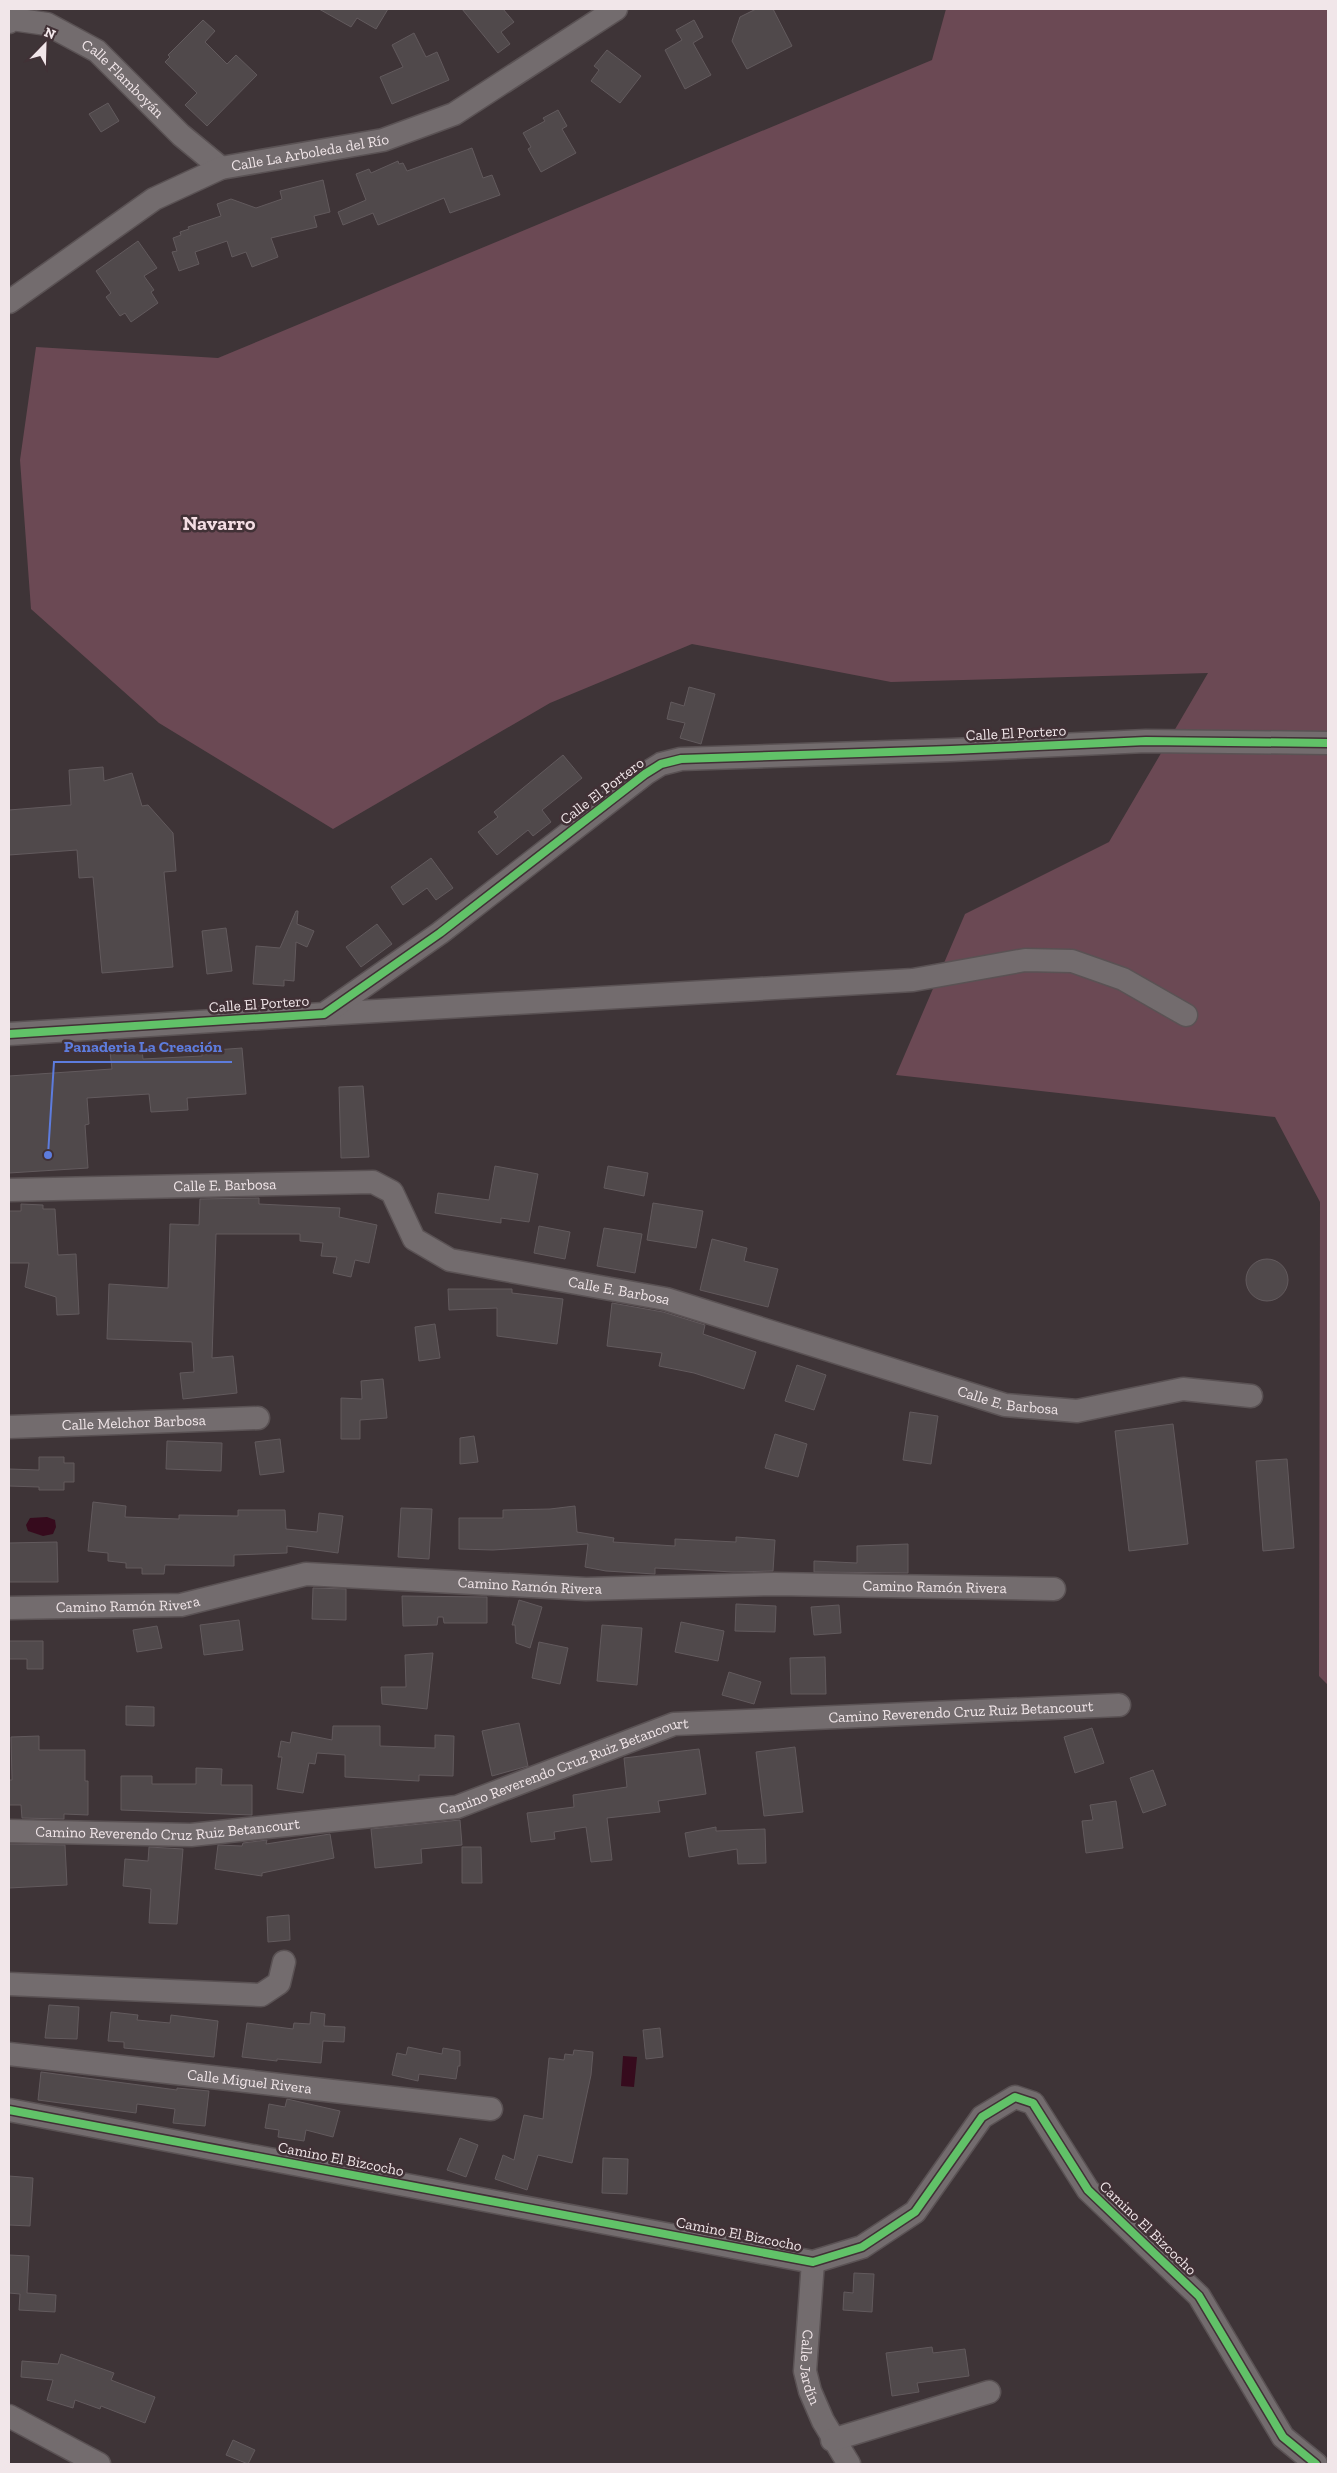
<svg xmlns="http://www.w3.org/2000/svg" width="1337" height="2473" font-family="'Zilla Slab',serif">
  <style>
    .green { fill: #6b4954 }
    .water { fill: #360b1d }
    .building { fill: #50494b; stroke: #625a5d }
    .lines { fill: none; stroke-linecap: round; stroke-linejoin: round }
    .minor-casing { stroke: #5a5254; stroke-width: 25 }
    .minor { stroke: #736c6e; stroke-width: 22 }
    .cycleway-casing { stroke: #413136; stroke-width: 11 }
    .cycleway { stroke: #61c268; stroke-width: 8 }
    .labels { text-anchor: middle; stroke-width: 5; stroke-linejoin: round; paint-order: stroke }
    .street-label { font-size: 15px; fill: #f1e6e9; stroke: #413136 }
    .district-label { font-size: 20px; font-weight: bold; fill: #f3dde3; stroke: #413136 }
    .leader { fill: none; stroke: #5d7cdd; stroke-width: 2 }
    .callout-dot { fill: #5d7cdd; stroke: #413136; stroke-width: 2 }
    .callout-label { font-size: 16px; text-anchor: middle; font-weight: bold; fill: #5d7cdd; stroke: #413136; stroke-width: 5; stroke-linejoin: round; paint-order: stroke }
  </style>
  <rect width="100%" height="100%" fill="#3e3437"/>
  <path class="green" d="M 946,9 L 1328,9 L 1328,1685 L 1319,1676 L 1320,1202 L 1275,1117 L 896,1075 L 965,914 L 1109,842 L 1208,673 L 891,682 L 692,644 L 550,703 L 333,829 L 159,723 L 31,609 L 20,460 L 36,347 L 218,358 L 932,60 Z"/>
  <path class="water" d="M 47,1517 L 55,1520 L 56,1527 L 53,1534 L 43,1536 L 28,1531 L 26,1525 L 30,1518 Z
    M 623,2056 L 637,2057 L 634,2087 L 621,2086 Z"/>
  <path class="building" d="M 319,9 L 388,9 L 376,29 L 357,18 L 351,27 Z
    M 462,9 L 503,9 L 514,22 L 501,32 L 510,44 L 498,53 Z
    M 756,9 L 773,9 L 792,46 L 747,69 L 732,41 L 740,17 Z
    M 203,20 L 215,31 L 205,42 L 227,64 L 236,55 L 257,75 L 207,126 L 185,105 L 197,93 L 165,62 L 170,57 L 168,55 Z
    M 694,20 L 703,37 L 693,43 L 711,75 L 685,89 L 665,50 L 682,40 L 676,30 Z
    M 414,33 L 426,57 L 437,52 L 449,80 L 392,104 L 380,77 L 403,67 L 392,45 Z
    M 607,50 L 641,76 L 620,103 L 591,81 L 599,70 L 594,66 Z
    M 108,103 L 119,121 L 101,132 L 89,114 Z
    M 558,110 L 567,126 L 562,129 L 576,153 L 541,172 L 528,149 L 531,147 L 523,133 L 545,121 L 543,118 Z
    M 472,148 L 483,178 L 492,175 L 500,195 L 450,213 L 444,198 L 378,225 L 373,213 L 343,225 L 338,212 L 366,200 L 356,174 L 369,169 L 371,173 L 398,161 L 399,164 L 403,163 L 407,171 Z
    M 323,180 L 330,212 L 314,216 L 317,227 L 271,238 L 278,257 L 252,267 L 246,252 L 232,257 L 227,241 L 195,252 L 199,264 L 179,271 L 172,252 L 177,251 L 173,238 L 181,235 L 180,232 L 189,229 L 188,227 L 221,216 L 217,204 L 231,199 L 256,208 L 282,199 L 280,191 Z
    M 138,241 L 157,268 L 144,276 L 154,290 L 151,292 L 158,303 L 131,322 L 125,313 L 120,316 L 106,297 L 111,293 L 96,271 Z
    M 689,687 L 715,694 L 701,744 L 680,738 L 685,723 L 667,719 L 671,702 L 684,706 Z
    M 563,755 L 582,778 L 542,810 L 551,822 L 533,836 L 528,830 L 497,855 L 478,832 L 498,817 L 494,812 Z
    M 103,767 L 104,781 L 132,773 L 142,806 L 148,805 L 173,833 L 176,871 L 164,872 L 173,967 L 102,973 L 93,877 L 79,878 L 77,850 L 9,855 L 9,810 L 71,805 L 69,770 Z
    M 431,858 L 453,888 L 436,900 L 427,888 L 403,905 L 391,887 Z
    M 296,911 L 298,911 L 297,924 L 314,931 L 307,947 L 296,942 L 294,981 L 284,980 L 284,986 L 253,984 L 256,946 L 280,948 Z
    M 377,924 L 392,944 L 361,967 L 346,947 Z
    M 226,928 L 232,971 L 207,974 L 202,931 Z
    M 242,1048 L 246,1094 L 187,1098 L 188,1110 L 151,1112 L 149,1094 L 87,1098 L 89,1124 L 85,1125 L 88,1168 L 9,1173 L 9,1076 L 112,1069 L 110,1052 L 142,1050 L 143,1059 L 202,1056 L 202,1051 Z
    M 363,1086 L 369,1157 L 341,1158 L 339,1087 Z
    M 495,1166 L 538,1174 L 529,1222 L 501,1218 L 501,1223 L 435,1213 L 438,1193 L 489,1200 Z
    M 608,1166 L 648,1173 L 644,1196 L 604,1188 Z
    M 259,1198 L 259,1204 L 340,1208 L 339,1217 L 377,1225 L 369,1263 L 355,1260 L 351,1277 L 333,1273 L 337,1257 L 321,1256 L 323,1243 L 300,1241 L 300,1234 L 216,1234 L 212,1358 L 233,1356 L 237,1393 L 183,1399 L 180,1373 L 194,1372 L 192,1342 L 107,1339 L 109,1284 L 168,1288 L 170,1224 L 199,1225 L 200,1199 Z
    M 653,1203 L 703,1211 L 696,1248 L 647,1240 Z
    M 21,1204 L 43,1205 L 43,1209 L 55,1209 L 58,1255 L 76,1254 L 79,1314 L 57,1315 L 56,1297 L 25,1287 L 29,1263 L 9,1263 L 9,1211 L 21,1211 Z
    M 539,1226 L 570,1232 L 565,1259 L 534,1253 Z
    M 604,1228 L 642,1234 L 635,1273 L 597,1266 Z
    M 712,1239 L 747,1248 L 744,1261 L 778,1269 L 768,1307 L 700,1290 Z
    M1246 1280a21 21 0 1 1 42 0a21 21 0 1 1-42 0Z
    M 448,1289 L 512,1289 L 512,1293 L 563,1299 L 557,1344 L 497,1336 L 497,1308 L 449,1310 Z
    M 612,1303 L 663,1312 L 705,1325 L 703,1334 L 756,1352 L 744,1389 L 694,1373 L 659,1366 L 662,1353 L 607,1346 Z
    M 435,1324 L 440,1358 L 419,1361 L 415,1327 Z
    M 797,1365 L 826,1375 L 814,1410 L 785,1401 Z
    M 383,1379 L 387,1418 L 360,1420 L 360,1439 L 341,1439 L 341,1398 L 362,1399 L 361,1381 Z
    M 910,1412 L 938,1416 L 931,1464 L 903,1460 Z
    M 1173,1424 L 1188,1544 L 1129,1551 L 1115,1431 Z
    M 775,1434 L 807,1444 L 798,1477 L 765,1468 Z
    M 474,1436 L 478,1462 L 460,1464 L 460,1438 Z
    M 280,1439 L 284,1472 L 260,1475 L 255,1442 Z
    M 167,1441 L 222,1443 L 221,1471 L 166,1469 Z
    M 39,1457 L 64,1457 L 64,1463 L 74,1463 L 74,1482 L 64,1482 L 64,1490 L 39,1490 L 39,1487 L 9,1486 L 9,1469 L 39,1470 Z
    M 1287,1459 L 1294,1548 L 1263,1551 L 1256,1461 Z
    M 93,1502 L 126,1506 L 125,1517 L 179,1519 L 179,1515 L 238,1516 L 238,1510 L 285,1510 L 286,1529 L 317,1532 L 319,1513 L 343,1516 L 338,1553 L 287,1546 L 287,1553 L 234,1555 L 234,1566 L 165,1565 L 164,1574 L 142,1574 L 142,1568 L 126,1568 L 126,1563 L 108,1561 L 108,1553 L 88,1551 Z
    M 575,1506 L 577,1532 L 614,1538 L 613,1542 L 675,1546 L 675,1539 L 736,1542 L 736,1537 L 775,1540 L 773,1571 L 734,1572 L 655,1568 L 655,1574 L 606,1571 L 585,1567 L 588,1544 L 493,1550 L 459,1549 L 459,1518 L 503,1518 L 503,1510 L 550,1509 Z
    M 401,1508 L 432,1509 L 429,1559 L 398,1557 Z
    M 57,1542 L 58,1582 L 9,1582 L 9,1543 Z
    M 908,1544 L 908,1573 L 814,1572 L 814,1561 L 857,1563 L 857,1546 Z
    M 313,1588 L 346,1589 L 346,1620 L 312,1619 Z
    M 402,1596 L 487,1597 L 487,1623 L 444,1623 L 443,1617 L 438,1617 L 437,1625 L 403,1626 Z
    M 519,1600 L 542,1607 L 530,1648 L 516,1643 L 515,1625 L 512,1625 Z
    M 736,1604 L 776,1606 L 775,1632 L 735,1631 Z
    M 839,1605 L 841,1633 L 814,1635 L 811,1607 Z
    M 239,1620 L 243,1650 L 204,1655 L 200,1625 Z
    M 681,1622 L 724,1631 L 718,1661 L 675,1652 Z
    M 602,1625 L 642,1628 L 637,1685 L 597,1681 Z
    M 157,1626 L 162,1648 L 137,1652 L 133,1630 Z
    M 9,1641 L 43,1641 L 43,1669 L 27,1669 L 27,1659 L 9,1659 Z
    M 539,1642 L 568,1648 L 560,1684 L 532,1678 Z
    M 433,1653 L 427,1709 L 382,1704 L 381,1687 L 406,1687 L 405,1655 Z
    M 825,1657 L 826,1694 L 791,1694 L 790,1658 Z
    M 729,1672 L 761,1682 L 754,1704 L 722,1695 Z
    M 126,1706 L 154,1707 L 154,1726 L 126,1725 Z
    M 519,1723 L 528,1766 L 492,1776 L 482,1731 Z
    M 333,1726 L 380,1726 L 380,1746 L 435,1748 L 435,1735 L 454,1736 L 453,1776 L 419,1775 L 419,1781 L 345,1777 L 345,1755 L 317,1753 L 315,1764 L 309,1763 L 303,1793 L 277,1789 L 282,1757 L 278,1757 L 281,1741 L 290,1743 L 292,1732 L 332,1740 Z
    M 1092,1728 L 1104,1763 L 1075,1773 L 1064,1737 Z
    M 39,1736 L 39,1750 L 85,1750 L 85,1781 L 88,1781 L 88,1815 L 64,1814 L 64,1819 L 22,1818 L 21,1805 L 9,1805 L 9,1780 L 12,1780 L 11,1737 Z
    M 795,1747 L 803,1812 L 764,1816 L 756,1752 Z
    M 699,1749 L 706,1794 L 658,1801 L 660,1812 L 607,1818 L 612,1860 L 591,1862 L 586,1827 L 554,1832 L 555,1839 L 531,1842 L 527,1813 L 574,1807 L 573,1795 L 627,1787 L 624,1758 Z
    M 196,1768 L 222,1769 L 221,1785 L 252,1785 L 252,1815 L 121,1810 L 121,1776 L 152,1776 L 152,1784 L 196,1784 Z
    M 1153,1770 L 1166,1805 L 1143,1813 L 1130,1778 Z
    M 1116,1801 L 1123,1848 L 1086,1853 L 1082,1821 L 1093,1820 L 1090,1805 Z
    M 460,1820 L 462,1845 L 421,1849 L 422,1863 L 375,1868 L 371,1829 Z
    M 716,1827 L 716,1831 L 765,1829 L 766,1863 L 738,1864 L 737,1849 L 689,1857 L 685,1833 Z
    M 330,1834 L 334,1858 L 262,1873 L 262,1876 L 215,1869 L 218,1845 L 242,1846 L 243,1843 L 267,1840 L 266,1844 Z
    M 9,1844 L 65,1845 L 67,1885 L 9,1888 Z
    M 149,1847 L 183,1849 L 177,1924 L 149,1923 L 151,1889 L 123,1886 L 125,1859 L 148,1861 Z
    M 462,1847 L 481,1847 L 482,1883 L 462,1883 Z
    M 289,1915 L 290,1940 L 268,1942 L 267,1917 Z
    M 49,2005 L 79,2007 L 77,2039 L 45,2038 Z
    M 111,2012 L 138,2015 L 137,2020 L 170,2023 L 171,2015 L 218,2021 L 214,2057 L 124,2048 L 124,2042 L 108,2041 Z
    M 311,2012 L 325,2014 L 324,2026 L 345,2027 L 344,2042 L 323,2041 L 321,2063 L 277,2059 L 277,2061 L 242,2057 L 247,2023 L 293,2029 L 294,2023 L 310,2024 Z
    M 660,2028 L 663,2057 L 646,2059 L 643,2030 Z
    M 408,2047 L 442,2054 L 443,2048 L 460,2051 L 460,2066 L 458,2066 L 456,2079 L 419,2074 L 418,2081 L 392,2075 L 397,2053 L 406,2055 Z
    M 574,2050 L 593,2052 L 591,2075 L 572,2163 L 538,2155 L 527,2190 L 495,2179 L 503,2155 L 514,2160 L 524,2115 L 543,2119 L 549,2058 L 564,2060 L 565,2054 L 573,2055 Z
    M 41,2072 L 177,2090 L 177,2088 L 209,2091 L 205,2126 L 173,2123 L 175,2109 L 137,2104 L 136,2113 L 38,2100 Z
    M 287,2099 L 340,2111 L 333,2137 L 306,2130 L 304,2141 L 278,2137 L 279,2130 L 265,2128 L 269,2104 L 285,2107 Z
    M 460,2138 L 478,2145 L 466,2177 L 447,2170 Z
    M 603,2158 L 628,2159 L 627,2194 L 602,2193 Z
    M 9,2176 L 33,2178 L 30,2226 L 9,2225 Z
    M 9,2255 L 29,2256 L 27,2293 L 56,2295 L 55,2312 L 19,2310 L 20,2294 L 9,2293 Z
    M 854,2273 L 874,2274 L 872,2312 L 843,2310 L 844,2292 L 853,2293 Z
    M 932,2347 L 933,2353 L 965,2349 L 969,2376 L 917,2383 L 919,2392 L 892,2396 L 886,2353 Z
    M 61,2354 L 114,2373 L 111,2380 L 155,2397 L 145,2423 L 101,2406 L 100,2409 L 75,2400 L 73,2408 L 47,2400 L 53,2380 L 21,2377 L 22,2361 L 58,2364 Z
    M 233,2440 L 255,2450 L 248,2464 L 226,2455 Z"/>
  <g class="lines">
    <g class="minor-casing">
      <g id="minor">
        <path id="s1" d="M 9,22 L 12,19 L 47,24 L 97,51 L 181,135 L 221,168"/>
        <path id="s2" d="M 9,302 L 154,199 L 221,168 L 383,140 L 454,114 L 616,9"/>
        <path d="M 325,1014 L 913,980 L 1025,960 L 1072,961 L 1123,979 L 1186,1015"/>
        <path d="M 9,1034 L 324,1014 L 440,933 L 645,774 L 661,764 L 681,759 L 951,750 L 1146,741 L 1328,743"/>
        <path id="s3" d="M 9,1190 L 373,1182 L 392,1192 L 414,1239 L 450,1260 L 666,1299 L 1005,1405 L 1077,1411 L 1183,1389 L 1251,1396"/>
        <path id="s4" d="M 9,1427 L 258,1418"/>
        <path id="s5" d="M 9,1608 L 181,1605 L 306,1574 L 586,1589 L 775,1584 L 1054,1589"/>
        <path id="s6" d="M 9,1831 L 191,1835 L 457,1807 L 674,1724 L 1119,1705"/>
        <path d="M 9,1984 L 261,1995 L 279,1983 L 284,1962"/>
        <path id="s7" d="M 9,2054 L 491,2109"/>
        <path d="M 9,2110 L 813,2262 L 862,2247 L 915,2212 L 982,2117 L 1015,2097 L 1033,2103 L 1088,2190 L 1199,2296 L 1283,2437 L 1316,2464"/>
        <path id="s8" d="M 813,2262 L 805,2371 L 810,2391 L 823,2421 L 849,2464"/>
        <path d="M 9,2416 L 99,2464"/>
        <path d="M 832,2440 L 989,2392"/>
      </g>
    </g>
    <use href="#minor" class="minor"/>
    <g class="cycleway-casing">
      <path id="cycleway" d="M 9,1034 L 324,1014 L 440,933 L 645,774 L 661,764 L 681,759 L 951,750 L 1146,741 L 1328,743
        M 9,2110 L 813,2262 L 862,2247 L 915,2212 L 982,2117 L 1015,2097 L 1033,2103 L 1088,2190 L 1199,2296 L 1283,2437 L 1316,2464"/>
    </g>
    <use href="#cycleway" class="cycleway"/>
  </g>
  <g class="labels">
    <g class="street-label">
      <text dy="5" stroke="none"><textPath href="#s1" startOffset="134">Calle Flamboyán</textPath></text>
      <text dy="5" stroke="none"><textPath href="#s2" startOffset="342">Calle La Arboleda del Río</textPath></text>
      <text transform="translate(1016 733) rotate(-3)" y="5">Calle El Portero</text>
      <text transform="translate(602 791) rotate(-37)" y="5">Calle El Portero</text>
      <text transform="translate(259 1004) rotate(-4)" y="5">Calle El Portero</text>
      <text dy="5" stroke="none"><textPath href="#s3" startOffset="216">Calle E. Barbosa</textPath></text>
      <text dy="5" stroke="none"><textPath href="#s3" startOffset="651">Calle E. Barbosa</textPath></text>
      <text dy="5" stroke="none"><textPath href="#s3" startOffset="1056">Calle E. Barbosa</textPath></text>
      <text dy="5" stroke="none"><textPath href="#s4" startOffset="125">Calle Melchor Barbosa</textPath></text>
      <text dy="5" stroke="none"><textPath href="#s5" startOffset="525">Camino Ramón Rivera</textPath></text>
      <text dy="5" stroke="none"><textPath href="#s5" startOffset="930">Camino Ramón Rivera</textPath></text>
      <text dy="5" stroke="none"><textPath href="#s5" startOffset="119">Camino Ramón Rivera</textPath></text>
      <text dy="5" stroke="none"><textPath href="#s6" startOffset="969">Camino Reverendo Cruz Ruiz Betancourt</textPath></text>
      <text dy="5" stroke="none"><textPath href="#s6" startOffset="564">Camino Reverendo Cruz Ruiz Betancourt</textPath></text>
      <text dy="5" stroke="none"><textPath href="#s6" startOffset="159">Camino Reverendo Cruz Ruiz Betancourt</textPath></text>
      <text dy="5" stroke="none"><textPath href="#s7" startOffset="242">Calle Miguel Rivera</textPath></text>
      <text transform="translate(341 2159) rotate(11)" y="5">Camino El Bizcocho</text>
      <text transform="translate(1148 2228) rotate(44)" y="5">Camino El Bizcocho</text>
      <text transform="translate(739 2234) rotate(11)" y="5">Camino El Bizcocho</text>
      <text dy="5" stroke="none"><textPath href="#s8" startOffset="106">Calle Jardín</textPath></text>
    </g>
    <g class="district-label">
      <text x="219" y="530">Navarro</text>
    </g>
  </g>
  <path class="leader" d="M48 1155L54 1062H232"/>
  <circle class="callout-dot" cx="48" cy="1155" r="5"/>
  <g class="callout-label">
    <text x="143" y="1052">Panaderia La Creación</text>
  </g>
  <rect width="1337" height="2473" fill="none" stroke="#f1e6e9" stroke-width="20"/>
  <g transform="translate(45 45) rotate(23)" stroke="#413136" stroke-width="4" paint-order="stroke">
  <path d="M0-4L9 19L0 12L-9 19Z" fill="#f1e6e9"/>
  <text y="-8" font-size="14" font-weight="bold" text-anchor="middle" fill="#f1e6e9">N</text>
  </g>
</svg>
